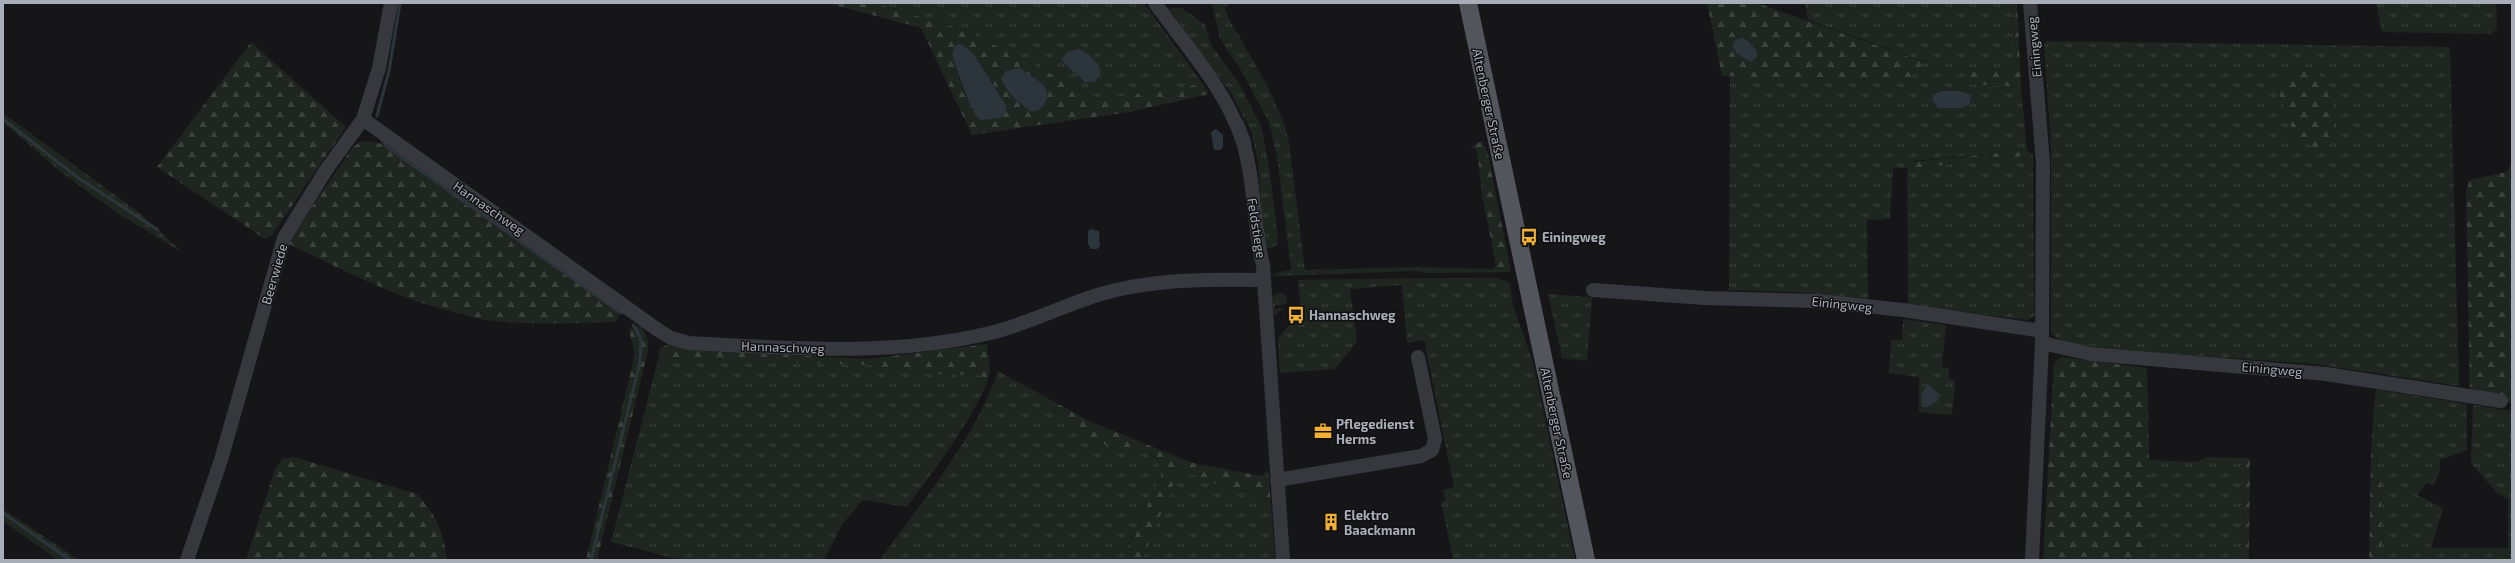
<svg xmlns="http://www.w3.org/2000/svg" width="2515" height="563" font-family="'Exo 2',sans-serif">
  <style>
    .grass { fill: url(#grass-tufts) }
    .forest { fill: url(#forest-firs); fill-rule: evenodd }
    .water { fill: #2c353c }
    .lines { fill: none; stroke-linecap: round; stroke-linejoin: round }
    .stream { stroke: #2c353c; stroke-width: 3 }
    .minor { stroke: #37383d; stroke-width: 14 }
    .major { stroke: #53555c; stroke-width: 18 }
    .labels { text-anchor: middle; stroke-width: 3; stroke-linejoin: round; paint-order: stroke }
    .street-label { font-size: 13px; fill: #a8adb8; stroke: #111113 }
    .poi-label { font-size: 13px; font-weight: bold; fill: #a8adb8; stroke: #111113; text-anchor: start }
  </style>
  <defs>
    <pattern id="grass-tufts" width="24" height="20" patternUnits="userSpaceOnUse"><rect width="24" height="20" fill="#1e261f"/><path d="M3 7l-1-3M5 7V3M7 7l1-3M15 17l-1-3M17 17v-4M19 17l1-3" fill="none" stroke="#3c433d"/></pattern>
    <pattern id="forest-firs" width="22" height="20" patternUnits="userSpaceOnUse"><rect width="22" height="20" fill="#1e261f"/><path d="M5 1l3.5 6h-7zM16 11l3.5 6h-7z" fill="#3c433d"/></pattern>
  </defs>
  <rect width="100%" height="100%" fill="#161618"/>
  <path class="grass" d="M 874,3 L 1144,3 L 1203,84 L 1096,100 L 1086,98 L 1073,86 L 1033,64 L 964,30 Z
    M 1212,3 L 1229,3 L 1225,8 L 1229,19 L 1267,85 L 1284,122 L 1289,143 L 1305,270 L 1414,267 L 1417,271 L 1274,276 L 1276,273 L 1291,270 L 1277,156 L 1269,122 L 1242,72 L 1220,39 Z
    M 1805,3 L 2011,3 L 2019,71 L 1976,69 L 1965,84 L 2021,87 L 2027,150 L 1913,161 L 1916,168 L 2033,155 L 2034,316 L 2028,320 L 1908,305 L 1907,168 L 1893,168 L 1890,219 L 1867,220 L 1868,299 L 1798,292 L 1729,290 L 1730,76 L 1908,81 L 1923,61 L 1808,20 Z
    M 2376,3 L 2496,3 L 2497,28 L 2492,34 L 2382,32 Z
    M 1180,7 L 1205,24 L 1210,43 L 1240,85 L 1261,126 L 1269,166 L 1278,238 L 1277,244 L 1272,248 L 1264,248 L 1258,162 L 1251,131 L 1231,93 L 1169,9 Z
    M 2046,41 L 2450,47 L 2459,386 L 2315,364 L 2156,353 L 2079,345 L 2058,339 L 2051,332 L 2051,149 L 2044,45 Z
    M 3,113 L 141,214 L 183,253 L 117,213 L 61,172 L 3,122 Z
    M 1424,278 L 1497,278 L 1510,283 L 1513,305 L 1533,362 L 1575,560 L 1453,560 L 1441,502 L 1445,501 L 1443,490 L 1454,487 L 1424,340 L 1407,343 L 1402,285 L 1350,289 L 1357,341 L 1335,369 L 1280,373 L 1278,338 L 1301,311 L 1298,280 Z
    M 1280,292 L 1286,296 L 1287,304 L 1275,305 L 1275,309 L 1285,307 L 1276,315 L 1273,313 L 1272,297 Z
    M 1548,294 L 1592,297 L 1587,361 L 1562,358 Z
    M 1903,319 L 1946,325 L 1942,367 L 1949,368 L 1949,379 L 1955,380 L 1952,415 L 1919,412 L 1919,377 L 1889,373 L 1891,340 L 1902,340 Z
    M 669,358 L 870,365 L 928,374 L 979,375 L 988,380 C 969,426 936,467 907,507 L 863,500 L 843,523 L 824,560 L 681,560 L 611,542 L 657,364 Z
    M 998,371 L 1042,395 L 1056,412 L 1104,443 L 1117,449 L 1148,453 L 1159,460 L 1161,476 L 1122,560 L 880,560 C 921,502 975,439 998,371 Z
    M 2380,390 L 2467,404 L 2467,450 L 2440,460 L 2440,471 L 2434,485 L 2427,483 L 2417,495 L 2443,508 L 2431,548 L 2508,548 L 2508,499 L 2496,492 L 2471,463 L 2473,405 L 2512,411 L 2512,560 L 2382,560 L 2381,478 L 2377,475 L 2376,434 Z
    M 2205,457 L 2246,458 L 2242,560 L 2147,560 L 2149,460 L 2198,462 Z
    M 1181,472 L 1185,472 L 1243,491 L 1256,490 L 1262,493 L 1271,504 L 1275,560 L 1142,560 L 1175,480 Z
    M 3,509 L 79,560 L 58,560 L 3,521 Z"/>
  <path class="forest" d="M 827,3 L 874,3 L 964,30 L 1033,64 L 1073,86 L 1086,98 L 1096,100 L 1203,84 L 1209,94 L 1130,112 L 972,135 L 921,28 ZM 959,44 C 972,44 1001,96 1007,109 L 959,79 L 957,65 L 952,53 L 955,46 ZM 1006,71 L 1047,92 L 1044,105 L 1032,112 C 1019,103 1006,93 1001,78 Z
    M 1707,3 L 1757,3 L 1924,62 L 1908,81 L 1722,76 Z
    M 2011,3 L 2017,3 L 2021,87 L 1964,84 L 1976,69 L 2019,71 Z
    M 251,42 L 346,127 L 272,235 L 265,239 L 157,167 Z
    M 2293,71 L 2318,72 L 2334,96 L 2337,137 L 2318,149 L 2295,138 L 2278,90 Z
    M 369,141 L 395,147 L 621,308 L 618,320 L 612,322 C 573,323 532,325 493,321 C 481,320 469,316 458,313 C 397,299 343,270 287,243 L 353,147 L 360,142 Z
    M 1482,141 L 1488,154 L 1511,272 L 1428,273 L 1415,271 L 1414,267 L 1493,269 L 1496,266 L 1482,194 L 1477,150 L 1470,147 Z
    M 2027,150 L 2033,155 L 1915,168 L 1913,162 Z
    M 2512,164 L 2512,403 L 2470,396 L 2466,190 L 2470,180 L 2506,172 Z
    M 634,325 L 642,327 L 648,341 L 648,351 L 597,560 L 586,560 L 635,354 L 629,331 Z
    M 987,344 L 990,371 L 988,380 L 979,375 L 928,374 L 870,365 L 669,358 L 657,364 L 660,348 L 668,345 L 704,351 L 868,359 Z
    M 2061,357 L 2147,368 L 2149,450 L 2147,560 L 2043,560 L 2054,363 Z
    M 2376,389 L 2380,390 L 2376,434 L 2377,475 L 2381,478 L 2382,560 L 2369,560 C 2371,503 2369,446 2376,389 Z
    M 1042,395 L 1089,421 L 1193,463 L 1262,476 L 1268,470 L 1271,504 L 1256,490 L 1232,490 L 1185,472 L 1181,472 L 1175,480 L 1142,560 L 1122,560 L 1161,476 L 1159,460 C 1148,447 1130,454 1116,449 C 1089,439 1059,418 1042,395 Z
    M 294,457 L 417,494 C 437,516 443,531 447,560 L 246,560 L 275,469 L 283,459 Z
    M 2246,458 L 2250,459 L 2249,560 L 2242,560 Z"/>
  <path class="water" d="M 1743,38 L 1749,42 L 1757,51 L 1756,58 L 1751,62 L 1736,53 L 1733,46 L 1735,40 Z
    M 959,44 C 973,44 995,90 1004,102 L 1007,109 L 1001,118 L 981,120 L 976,116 C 966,95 958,75 952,53 L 955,46 Z
    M 1079,49 C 1088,52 1098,62 1101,71 L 1095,82 L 1085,82 L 1064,63 L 1062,59 L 1067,52 Z
    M 1020,68 L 1044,85 L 1047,92 C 1048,102 1043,109 1032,112 C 1019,103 1006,93 1001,78 L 1006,71 Z
    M 1941,91 L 1959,91 L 1971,95 L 1970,104 L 1962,108 L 1938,108 L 1932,100 L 1933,95 Z
    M 1216,129 L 1223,135 L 1223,147 L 1220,150 L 1214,150 L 1211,132 Z
    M 1090,229 L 1099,231 L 1100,246 L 1097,249 L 1091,249 L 1088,244 L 1088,232 Z
    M 1929,385 L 1937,392 L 1939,400 L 1927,407 L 1923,406 C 1919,399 1922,389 1929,385 Z"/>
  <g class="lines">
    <path class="stream" d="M 377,116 L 389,71 L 400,3
      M 3,119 L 77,177 L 158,230
      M 1242,121 L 1250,142
      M 381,139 L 387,147 L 621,313
      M 3,513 L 70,560
      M 591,560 L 639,366 C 641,349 644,339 633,325"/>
    <path class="minor" d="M 1155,3 C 1186,46 1226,89 1243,142 C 1255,181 1253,225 1263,265 L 1283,560
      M 2030,3 L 2043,163 L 2042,343 L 2032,560
      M 363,119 L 658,330 L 671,338 L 689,343 C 789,348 891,357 990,333 C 1028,324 1064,305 1101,294 C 1152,279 1211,279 1264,280
      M 1593,290 L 1704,298 L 1818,301 L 1903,310 L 2042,331
      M 2042,343 L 2091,354 L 2326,374 L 2501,401
      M 1277,480 L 1421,456 L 1432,450 L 1435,439 L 1418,357
      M 187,560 L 221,460 L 284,238 L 326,170 L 363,119 L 379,68 L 391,3"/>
    <path class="major" d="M 1468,3 L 1586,560"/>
  </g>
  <defs>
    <g id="bus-bare" transform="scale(1.38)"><path d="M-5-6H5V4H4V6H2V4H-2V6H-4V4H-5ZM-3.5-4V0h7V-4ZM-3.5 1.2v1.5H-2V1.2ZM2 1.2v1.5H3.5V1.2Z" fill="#f2b134" stroke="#111113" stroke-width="2.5" paint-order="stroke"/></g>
    <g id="office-bare" transform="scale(1.38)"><path d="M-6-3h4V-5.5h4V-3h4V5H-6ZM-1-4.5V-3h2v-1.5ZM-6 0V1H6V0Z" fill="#f2b134" stroke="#111113" stroke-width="2.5" paint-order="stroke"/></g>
    <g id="building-bare" transform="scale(1.38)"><path d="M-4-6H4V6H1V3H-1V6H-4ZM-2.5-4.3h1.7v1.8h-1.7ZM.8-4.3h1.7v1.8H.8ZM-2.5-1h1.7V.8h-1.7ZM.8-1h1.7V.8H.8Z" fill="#f2b134" stroke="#111113" stroke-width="2.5" paint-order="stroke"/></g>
  </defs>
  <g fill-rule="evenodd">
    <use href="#bus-bare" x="1529" y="237"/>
    <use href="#bus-bare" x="1296" y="315"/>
    <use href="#office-bare" x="1323" y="431"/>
    <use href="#building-bare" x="1331" y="522"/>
  </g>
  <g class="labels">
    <g class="street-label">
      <text transform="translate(2034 47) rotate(-95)" y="5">Einingweg</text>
      <text transform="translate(1489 104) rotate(78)" y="5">Altenberger Straße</text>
      <text transform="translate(489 208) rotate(35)" y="5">Hannaschweg</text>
      <text transform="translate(1257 228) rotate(81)" y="5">Feldstiege</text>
      <text transform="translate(274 274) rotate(-74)" y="5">Beerwiede</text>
      <text transform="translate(1842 304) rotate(6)" y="5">Einingweg</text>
      <text transform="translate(783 347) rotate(2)" y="5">Hannaschweg</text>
      <text transform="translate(2272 369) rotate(5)" y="5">Einingweg</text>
      <text transform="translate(1557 423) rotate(78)" y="5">Altenberger Straße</text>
    </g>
    <g class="poi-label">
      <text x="1542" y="242">Einingweg</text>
      <text x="1309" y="320">Hannaschweg</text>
      <text x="1336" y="429">Pflegedienst<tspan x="1336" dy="15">Herms</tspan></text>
      <text x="1344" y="520">Elektro<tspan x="1344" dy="15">Baackmann</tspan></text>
    </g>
  </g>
  <rect width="2515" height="563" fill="none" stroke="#a8adb8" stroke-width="8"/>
</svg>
